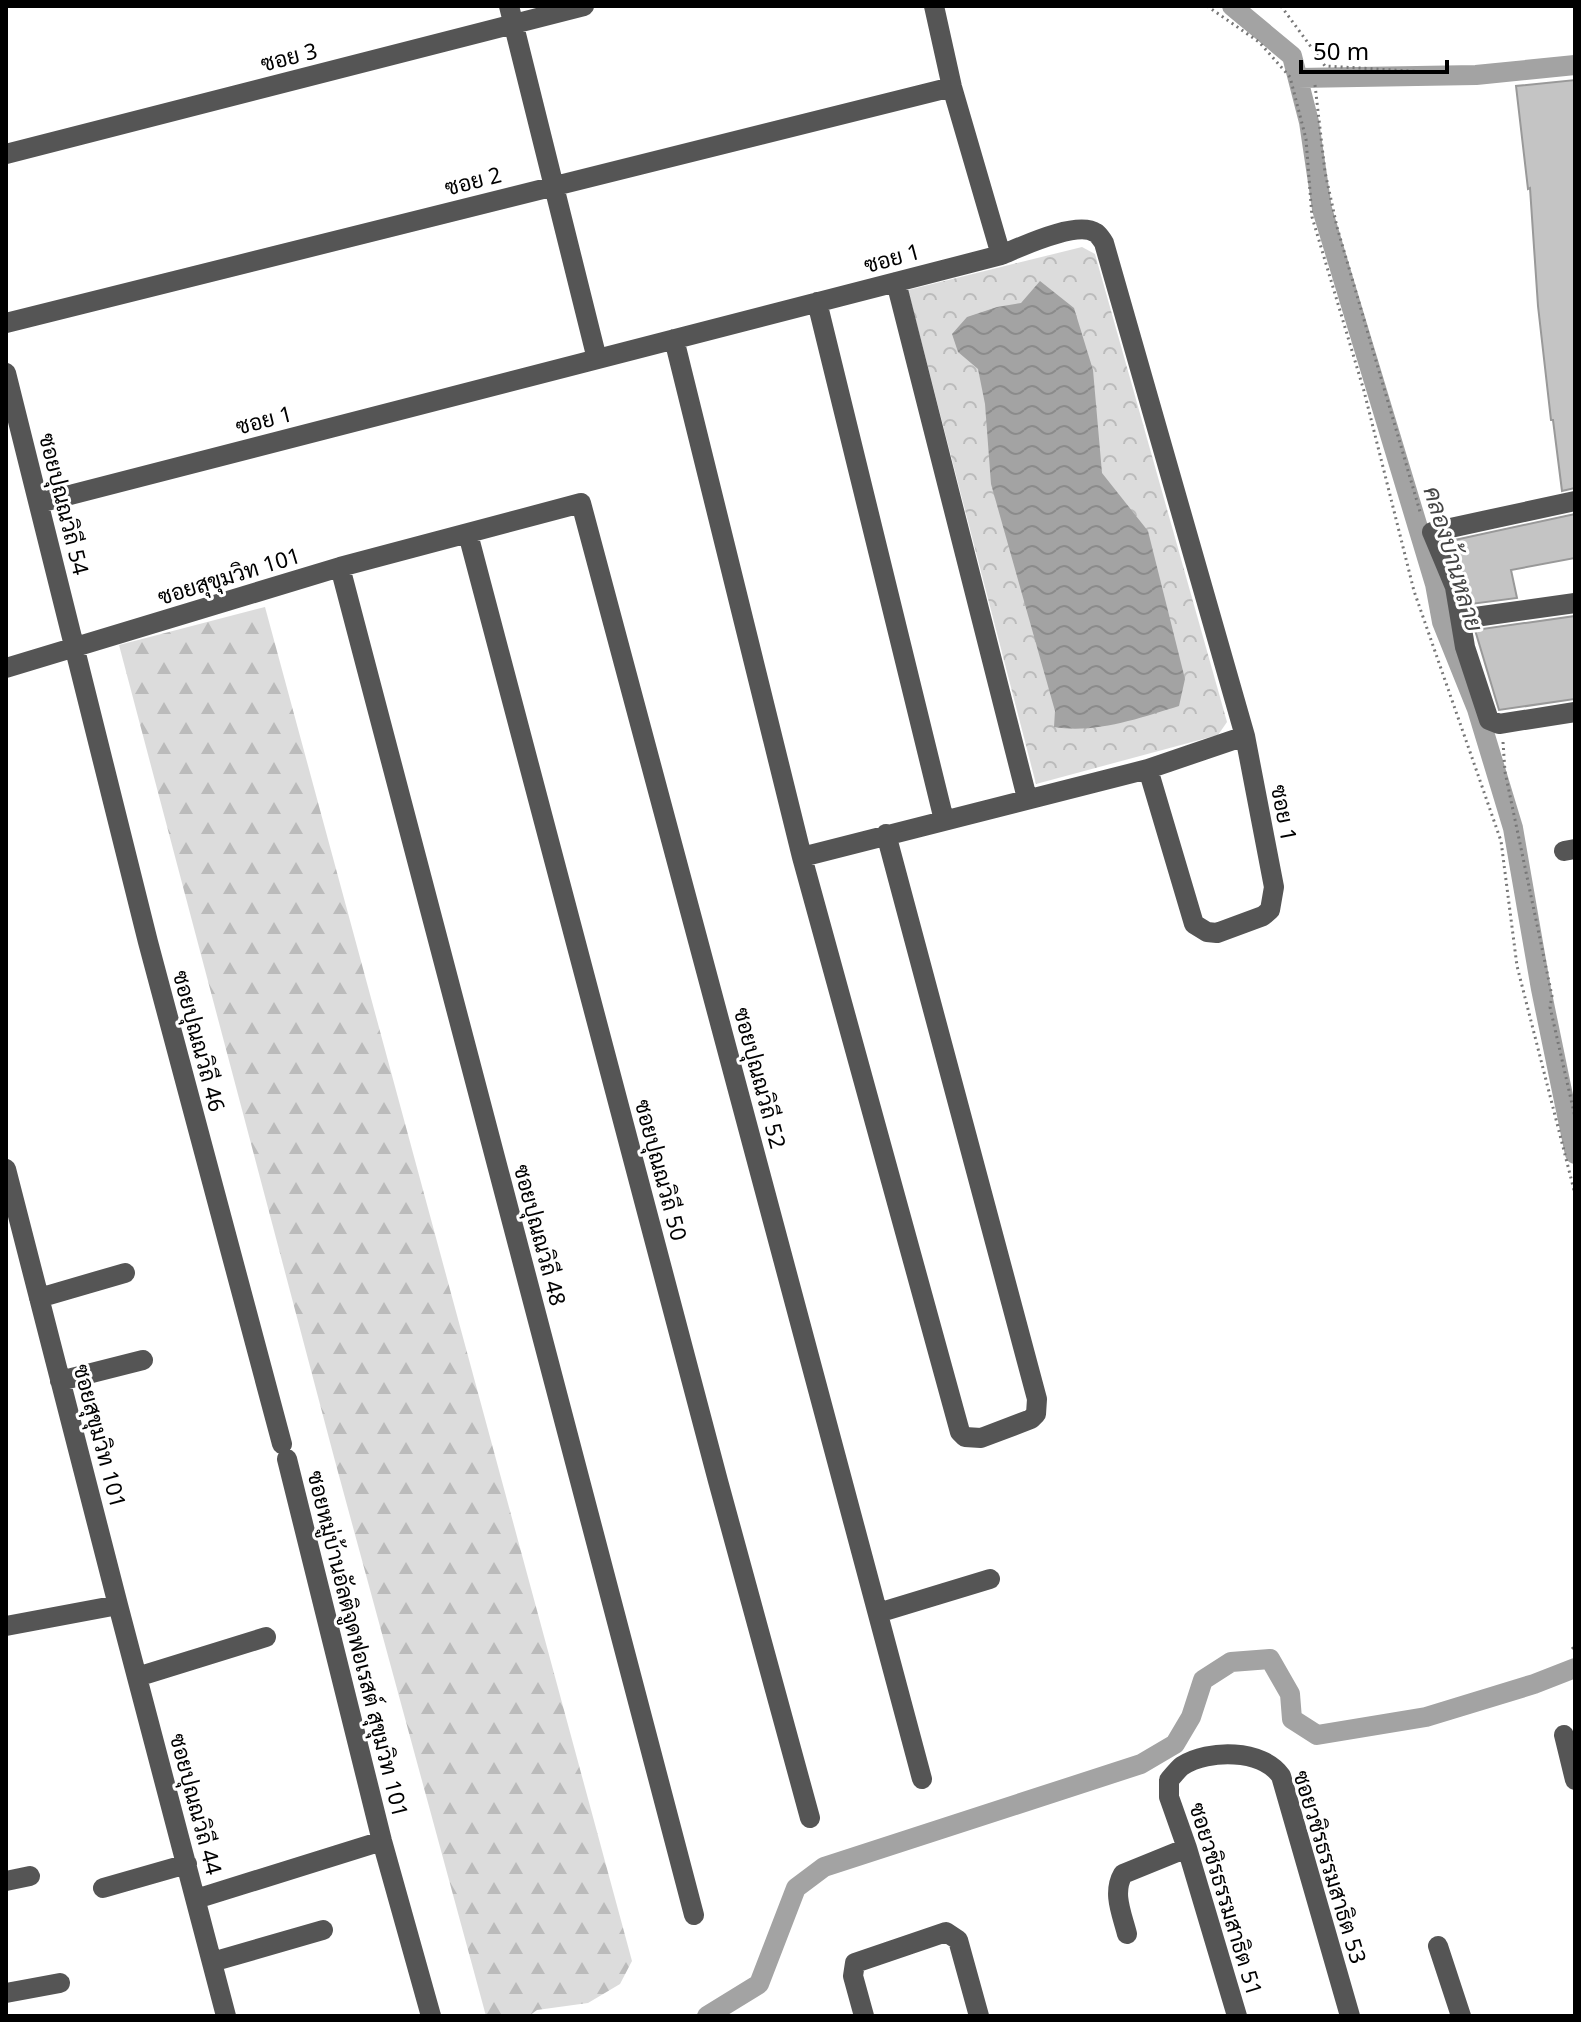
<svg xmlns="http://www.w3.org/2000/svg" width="1581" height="2022" font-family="'Noto Sans',Sarabun,sans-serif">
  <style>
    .forest { fill: url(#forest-firs) }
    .park { fill: url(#park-crowns) }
    .water { fill: url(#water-waves) }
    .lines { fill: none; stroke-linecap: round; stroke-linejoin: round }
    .canal { stroke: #a3a3a3; stroke-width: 20 }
    .building { fill: #c4c4c4; stroke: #999; stroke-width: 2 }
    .path { stroke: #777; stroke-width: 3; stroke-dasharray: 2 4; stroke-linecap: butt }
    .minor { stroke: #555; stroke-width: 20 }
    .labels { text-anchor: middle; stroke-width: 6; stroke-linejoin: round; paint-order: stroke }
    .street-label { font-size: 22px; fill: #000; stroke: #fff }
    .water-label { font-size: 24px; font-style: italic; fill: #444; stroke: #fff }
  </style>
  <defs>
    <pattern id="forest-firs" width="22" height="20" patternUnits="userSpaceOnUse" patternTransform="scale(2)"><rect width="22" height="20" fill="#dcdcdc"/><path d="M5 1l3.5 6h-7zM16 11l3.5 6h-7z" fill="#bbb"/></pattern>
    <pattern id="park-crowns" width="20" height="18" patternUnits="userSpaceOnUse" patternTransform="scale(2)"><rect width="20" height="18" fill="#dcdcdc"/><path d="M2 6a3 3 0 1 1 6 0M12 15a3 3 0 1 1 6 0" fill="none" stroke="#bbb"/></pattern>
    <pattern id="water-waves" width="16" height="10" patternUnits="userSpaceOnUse" patternTransform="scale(2)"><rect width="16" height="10" fill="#a3a3a3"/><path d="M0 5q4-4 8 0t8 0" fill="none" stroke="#8b8b8b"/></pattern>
  </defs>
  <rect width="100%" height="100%" fill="#fff"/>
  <path class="forest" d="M 265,607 L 632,1961 L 620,1984 L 588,2003 L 537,2010 L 529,2016 L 486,2016 L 335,1461 L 119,645 Z"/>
  <path class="park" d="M 1082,247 L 1095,254 L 1227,722 L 1218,735 L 1036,784 L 908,290 Z"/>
  <path class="water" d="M 1040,281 L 1074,308 L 1093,370 L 1102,473 L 1148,531 L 1185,679 L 1179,706 C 1140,718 1095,734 1054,727 L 1055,711 L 991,484 L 985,404 L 978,369 L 958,352 L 952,334 L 967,317 L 997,307 L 1021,303 Z"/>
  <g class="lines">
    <path class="canal" d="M 1232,6 L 1292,56 L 1309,122 L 1322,209 L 1435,584 L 1442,622 L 1477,709 L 1513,828 L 1541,989 L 1575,1154
      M 1298,78 L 1476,75 L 1575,65
      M 707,2016 L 759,1984 L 796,1888 L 824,1867 L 1141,1764 L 1175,1744 L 1191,1717 L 1203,1680 L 1231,1662 L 1270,1659 L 1290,1694 L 1292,1719 L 1317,1735 L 1426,1717 L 1534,1684 L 1575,1668"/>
  </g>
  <path class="building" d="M 1575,80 L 1575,488 L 1562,491 L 1553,420 L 1551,420 L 1538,306 L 1530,188 L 1528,189 L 1516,86 Z
    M 1575,514 L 1575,558 L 1511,570 L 1517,598 L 1471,604 L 1467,582 L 1450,541 Z
    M 1575,616 L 1575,699 L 1499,710 L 1475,630 Z"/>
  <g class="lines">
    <path class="path" d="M 1207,6 L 1259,42 L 1290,77 L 1306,139 L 1312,217 L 1364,391 L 1414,591 L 1501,841 L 1517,966 L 1575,1194
      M 1281,6 L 1325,66 L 1427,72
      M 1315,85 L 1325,172 L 1337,227 L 1421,515
      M 1503,742 L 1505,772 L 1552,996 L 1550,1007 L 1575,1117
      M 1572,1649 L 1575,1646"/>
    <path class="minor" d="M 509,6 L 597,359
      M 934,6 L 952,87 L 1001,255
      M 6,154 L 584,6
      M 896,282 L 1027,798
      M 817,302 L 944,820
      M 6,323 L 952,87
      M 674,339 L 802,857 L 960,1432 L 965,1437 L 981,1438 L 1031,1419 L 1036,1414 L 1037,1399 L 886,834
      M 6,373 L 148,942 L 282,1444
      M 1575,501 L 1432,532 L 1455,587 L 1465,647 L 1489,720 L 1499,724 L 1575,712
      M 39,503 L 1001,255 C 1021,247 1077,220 1096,233 C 1098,234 1103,241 1104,243 L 1245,736 L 1274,887 L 1270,910 L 1263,916 L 1217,933 L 1207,932 L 1194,924 L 1148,769
      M 468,534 L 718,1481 L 810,1818
      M 340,567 L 694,1915
      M 1461,619 L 1575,603
      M 6,668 L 340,567 L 581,503 L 922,1779
      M 1564,851 L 1575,849
      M 802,857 L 1148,769 L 1245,736
      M 6,1169 L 118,1605 L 6,1626
      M 39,1298 L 125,1273
      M 60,1381 L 143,1360
      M 287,1459 L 382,1841 L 431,2016
      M 118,1605 L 226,2016
      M 878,1613 L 990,1579
      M 137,1677 L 266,1637
      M 1564,1735 L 1575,1780
      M 6,1881 L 30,1876
      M 103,1888 L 187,1864
      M 196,1899 L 382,1841
      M 1127,1934 C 1122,1914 1112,1893 1123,1874 L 1187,1848
      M 1438,1946 L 1461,2016
      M 212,1962 L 323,1930
      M 6,1993 L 60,1983
      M 864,2016 L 853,1976 L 855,1963 L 946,1932 L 958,1940 L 979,2016
      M 1237,2016 L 1187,1848 L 1169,1797 L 1169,1780 C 1173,1776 1178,1769 1182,1766 C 1209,1749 1262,1749 1281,1776 L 1350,2016"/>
  </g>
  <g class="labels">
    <g class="street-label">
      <text transform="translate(289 57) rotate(-14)" y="8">ซอย 3</text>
      <text transform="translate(473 181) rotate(-14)" y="8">ซอย 2</text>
      <text transform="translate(892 258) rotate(-15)" y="8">ซอย 1</text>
      <text transform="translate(264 420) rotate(-14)" y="8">ซอย 1</text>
      <text transform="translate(64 504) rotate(76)" y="8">ซอยปุณณวิถี 54</text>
      <text transform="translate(229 576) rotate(-17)" y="8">ซอยสุขุมวิท 101</text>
      <text transform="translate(1284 813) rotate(79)" y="8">ซอย 1</text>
      <text transform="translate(199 1041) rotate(75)" y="8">ซอยปุณณวิถี 46</text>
      <text transform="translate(760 1078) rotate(75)" y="8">ซอยปุณณวิถี 52</text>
      <text transform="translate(661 1170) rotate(75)" y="8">ซอยปุณณวิถี 50</text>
      <text transform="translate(540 1235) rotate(75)" y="8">ซอยปุณณวิถี 48</text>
      <text transform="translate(100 1436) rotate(75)" y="8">ซอยสุขุมวิท 101</text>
      <text transform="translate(358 1644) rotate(76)" y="8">ซอยหมู่บ้านอัลติจูดฟอเรสต์ สุขุมวิท 101</text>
      <text transform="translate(196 1804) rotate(75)" y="8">ซอยปุณณวิถี 44</text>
      <text transform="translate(1330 1867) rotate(73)" y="8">ซอยวชิรธรรมสาธิต 53</text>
      <text transform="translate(1226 1899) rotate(73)" y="8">ซอยวชิรธรรมสาธิต 51</text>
    </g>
    <g class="water-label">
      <text transform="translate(1453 559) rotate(73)" y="8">คลองบ้านหลาย</text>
    </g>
  </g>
  <rect width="1581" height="2022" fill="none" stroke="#000000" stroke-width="16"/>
  <path d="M1301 60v12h146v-12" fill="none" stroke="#000000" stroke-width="4"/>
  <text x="1313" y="60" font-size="24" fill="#000000" stroke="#ffffff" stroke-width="6" paint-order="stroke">50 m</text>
</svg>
